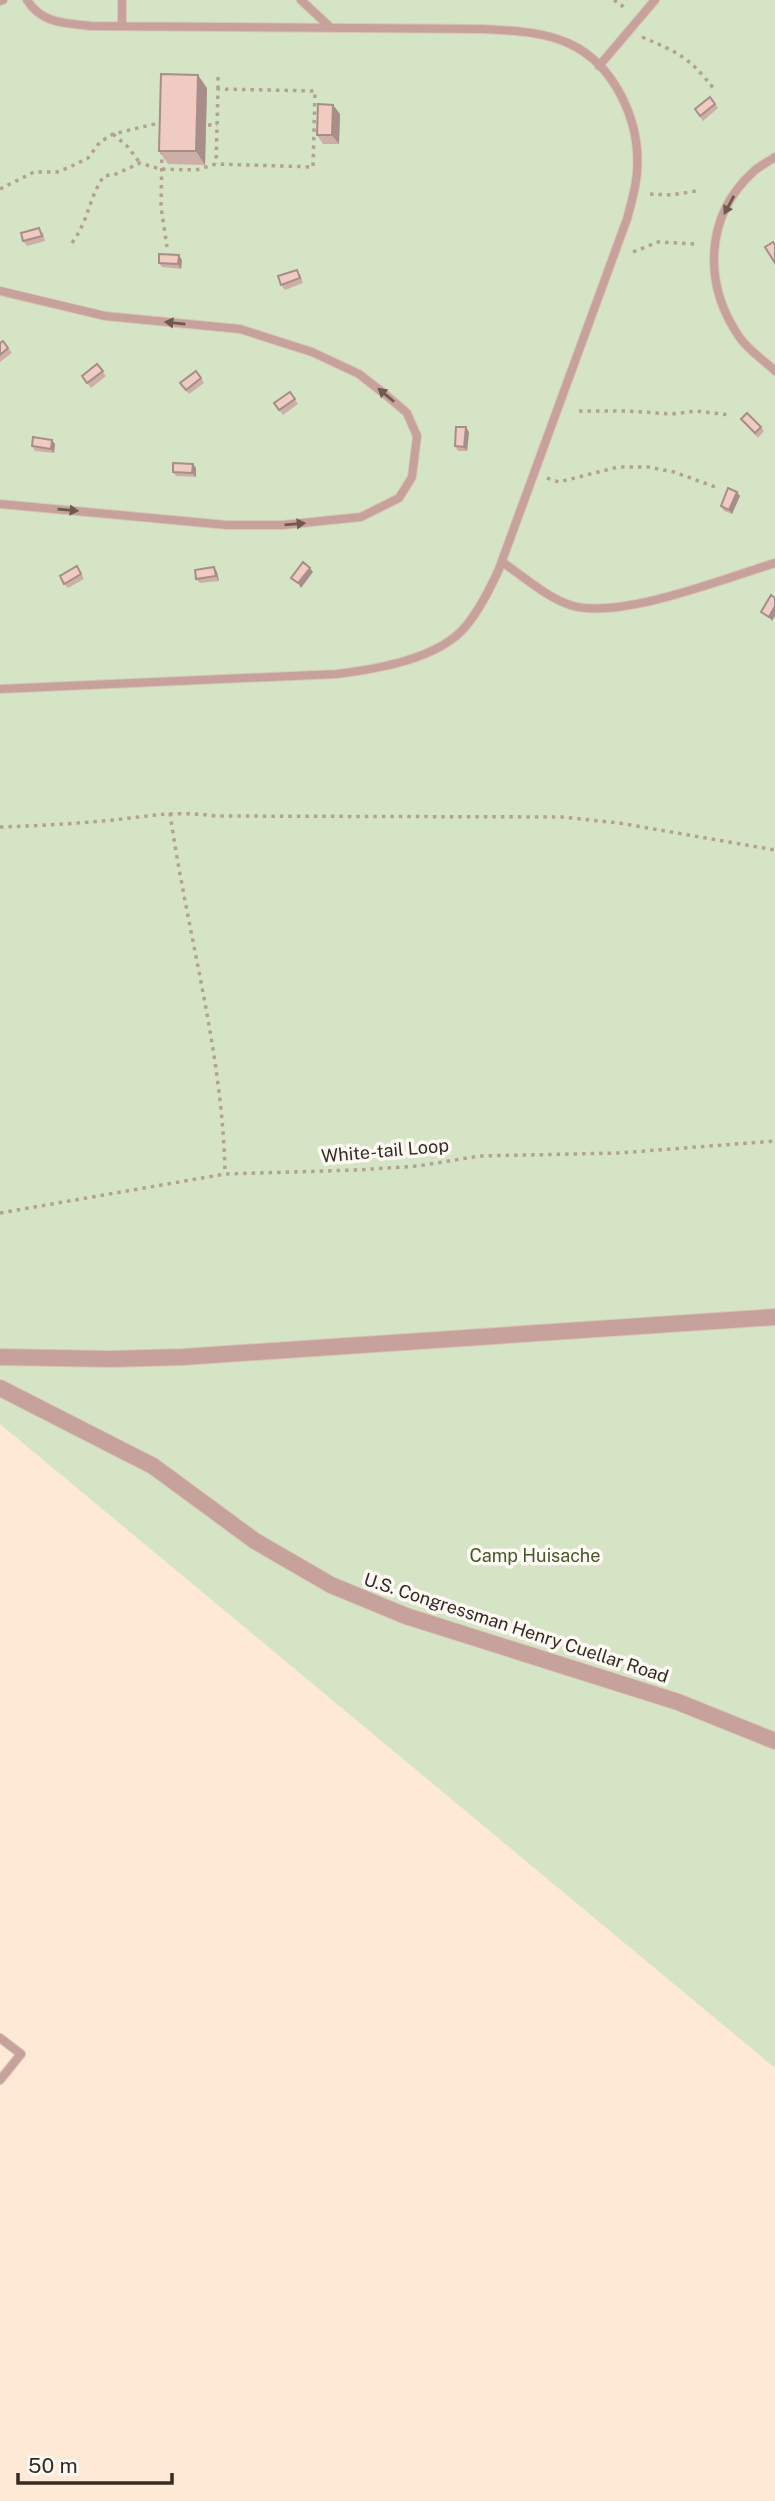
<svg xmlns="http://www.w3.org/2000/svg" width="775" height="2501" font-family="'Public Sans',sans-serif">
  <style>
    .green { fill: #d6e4c6 }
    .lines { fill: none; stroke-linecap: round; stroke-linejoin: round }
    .service-casing { stroke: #d9c7b5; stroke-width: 10 }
    .minor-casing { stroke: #d9c7b5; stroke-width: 18 }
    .path { stroke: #b2a292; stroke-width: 3.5; stroke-dasharray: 3.5 5; stroke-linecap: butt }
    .service { stroke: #c7a19b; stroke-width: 8 }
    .minor { stroke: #c7a19b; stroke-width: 16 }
    .wall { fill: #ceafa7 }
    .shaded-wall { fill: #a78e88 }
    .building { fill: #efcbc2; stroke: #a78e88; stroke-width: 2 }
    .oneway { fill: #6f5a52 }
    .labels { text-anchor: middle; stroke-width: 7; stroke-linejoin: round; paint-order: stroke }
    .street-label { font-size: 18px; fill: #342b22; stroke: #fef9f4 }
    .park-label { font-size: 18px; fill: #455829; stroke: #fef9f4 }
  </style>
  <rect width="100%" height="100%" fill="#fde9d5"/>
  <path class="green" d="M 0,0 L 775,0 L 775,2068 L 0,1424 Z"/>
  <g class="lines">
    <g class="service-casing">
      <path id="service" d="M 301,0 L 331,28
        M 0,1 L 3,0
        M 122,26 L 122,0
        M 599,66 L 655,0
        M 775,157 C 768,162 759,166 753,172 C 704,217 703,285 740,338 C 749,351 764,360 775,371
        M 0,291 L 105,316 L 240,329 L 312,352 L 359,374 L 386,395 L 407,413 L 417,436 L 412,477 L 399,498 L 361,517 L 283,525 L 227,525 L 0,504
        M 502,562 C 523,576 546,597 570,605 C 618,621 725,578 775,563
        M 0,689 L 337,674 C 377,669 439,659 466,626 C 480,609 490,589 499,569 L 627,219 C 631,204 636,188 637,172 C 641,122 615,64 568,43 C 541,31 512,31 484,29 L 91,26 C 65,23 42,24 27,0
        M 0,2038 L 21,2054 L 0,2080"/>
    </g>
    <g class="minor-casing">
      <path id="minor" d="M 0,1357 L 110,1359 L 183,1357 L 775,1317
        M 0,1388 L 153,1466 L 255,1541 L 331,1585 L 406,1616 L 678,1702 L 775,1741"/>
    </g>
    <path class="path" d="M 614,0 L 622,6 L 626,0
      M 642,37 C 679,53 689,57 714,89
      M 218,89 L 218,72
      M 208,125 L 217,125
      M 113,134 L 128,147 L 140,163
      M 162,151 L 161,207 L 167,247
      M 0,189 L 34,172 L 57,172 L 70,167 L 88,158 L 100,142 L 113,134 L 163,122
      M 650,194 L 671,195 L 696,191
      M 72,243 C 89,220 89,197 104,176 L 116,174 L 140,163 L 160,169 L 196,170 L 216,164 L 313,167 L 315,91 L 218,89 L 216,164
      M 633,252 L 658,242 L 695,244
      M 579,411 L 626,411 L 672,414 L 696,411 L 730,415
      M 547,478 L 559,482 L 618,467 L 648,467 L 674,472 L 718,488
      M 170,813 C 187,933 223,1053 225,1174
      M 0,827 C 34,826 69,824 103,821 C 146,817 172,810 216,816 L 562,817 L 619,823 L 775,850
      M 0,1213 L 225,1174 L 357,1170 L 418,1166 L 479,1156 L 619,1153 L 775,1141"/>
    <use href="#service" class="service"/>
    <use href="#minor" class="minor"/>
  </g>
  <path class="wall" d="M 207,88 L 205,165 L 168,164 L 159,151 Z
    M 710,97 L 718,108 L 703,121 L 695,109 Z
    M 333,105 L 340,114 L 339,144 L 323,144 L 317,135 Z
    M 43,232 L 45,241 L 27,246 L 23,241 Z
    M 182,260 L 181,269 L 162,267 L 159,263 Z
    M 300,274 L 303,283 L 285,290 L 281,285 Z
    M 3,341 L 12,353 L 0,362 L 0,343 Z
    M 97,364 L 106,376 L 91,388 L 82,376 Z
    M 196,371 L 204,383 L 189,394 L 180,383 Z
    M 290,392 L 298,404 L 283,415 L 274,403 Z
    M 741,419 L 761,427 L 764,431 L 758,438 Z
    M 469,432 L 467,451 L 458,451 L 455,446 Z
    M 55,444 L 54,453 L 35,451 L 32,446 Z
    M 193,464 L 196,468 L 196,477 L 176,476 L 173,472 Z
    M 740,496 L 732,514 L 724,511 L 721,506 Z
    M 77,566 L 84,579 L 68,588 L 64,584 Z
    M 217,572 L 219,581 L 200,583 L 196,579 Z"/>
  <path class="shaded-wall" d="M 198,75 L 207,88 L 205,165 L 196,151 Z
    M 333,105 L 340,114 L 339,144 L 332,135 Z
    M 179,255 L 182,260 L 181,269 L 178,264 Z
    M 466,427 L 469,432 L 467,451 L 464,447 Z
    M 52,440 L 55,444 L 54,453 L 51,449 Z
    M 193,464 L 196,468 L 196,477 L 192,473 Z
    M 737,492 L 740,496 L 732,514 L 729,510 Z
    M 214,567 L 217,572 L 219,581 L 216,576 Z
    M 310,568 L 313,572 L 301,588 L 298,583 Z
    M 775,606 L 775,616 L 772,621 L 769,617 Z"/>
  <path class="building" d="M 161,74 L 198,75 L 196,151 L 159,151 Z
    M 710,97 L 715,104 L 700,116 L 695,109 Z
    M 318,104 L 333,105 L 332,135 L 317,135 Z
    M 39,228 L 42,236 L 23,241 L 21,233 Z
    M 773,242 L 775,245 L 775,263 L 765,247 Z
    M 159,254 L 179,255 L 178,264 L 159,263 Z
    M 297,270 L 300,278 L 281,285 L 278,276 Z
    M 3,341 L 8,348 L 0,355 L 0,343 Z
    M 97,364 L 103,371 L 87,383 L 82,376 Z
    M 196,371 L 201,378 L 186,390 L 180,383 Z
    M 290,392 L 295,399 L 279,410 L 274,403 Z
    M 747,413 L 761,427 L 755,433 L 741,419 Z
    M 456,427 L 466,427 L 464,447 L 455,446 Z
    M 33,437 L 52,440 L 51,449 L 32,446 Z
    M 173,463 L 193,464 L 192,473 L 173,472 Z
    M 728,488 L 737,492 L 729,510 L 721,506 Z
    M 303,562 L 310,568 L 298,583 L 291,578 Z
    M 77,566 L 81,574 L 64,584 L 60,576 Z
    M 214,567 L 216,576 L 196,579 L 195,570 Z
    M 771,595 L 775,598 L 775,606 L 769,617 L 761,612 Z"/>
  <defs><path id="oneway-solid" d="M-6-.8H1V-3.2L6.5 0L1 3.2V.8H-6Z" transform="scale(1.75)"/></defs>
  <g class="oneway">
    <use href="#oneway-solid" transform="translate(729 205) rotate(118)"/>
    <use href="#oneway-solid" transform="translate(175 323) rotate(-174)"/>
    <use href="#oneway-solid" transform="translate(386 395) rotate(-140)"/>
    <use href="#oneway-solid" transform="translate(68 510) rotate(5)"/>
    <use href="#oneway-solid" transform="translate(295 524) rotate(-5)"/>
  </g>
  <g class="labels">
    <g class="street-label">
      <text transform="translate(385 1151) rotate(-5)" y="6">White-tail Loop</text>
      <text transform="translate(516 1628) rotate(18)" y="6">U.S. Congressman Henry Cuellar Road</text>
    </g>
    <g class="park-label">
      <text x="535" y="1562">Camp Huisache</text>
    </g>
  </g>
  <path d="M18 2473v10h154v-10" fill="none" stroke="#342b22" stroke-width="3.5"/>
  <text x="28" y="2473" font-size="21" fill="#342b22" stroke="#fef9f4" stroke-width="5" paint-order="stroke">50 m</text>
</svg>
